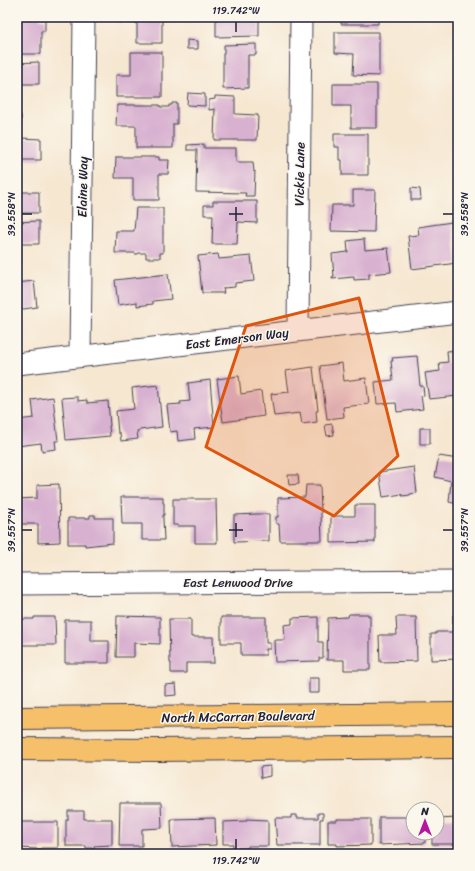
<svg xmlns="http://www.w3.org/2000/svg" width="475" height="871" font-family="Sriracha,sans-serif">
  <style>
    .building { fill: #d8b1d0 }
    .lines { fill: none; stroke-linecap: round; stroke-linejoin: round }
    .minor-casing { stroke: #424052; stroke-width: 23 }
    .primary-casing { stroke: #424052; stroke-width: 24 }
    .minor { stroke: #fff; stroke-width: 21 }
    .primary { stroke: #f6c06b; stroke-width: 22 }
    .marked { fill: #de560e; fill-opacity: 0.2; stroke: #de560e; stroke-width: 3; stroke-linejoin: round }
    .ticks { fill: none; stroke: #22223b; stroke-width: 1.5 }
    .labels { text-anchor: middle; stroke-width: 3; stroke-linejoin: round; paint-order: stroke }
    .street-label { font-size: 13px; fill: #22223b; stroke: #fbf7ec }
    .neatline { fill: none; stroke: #22223b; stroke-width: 1.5 }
    .ticks-label { font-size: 10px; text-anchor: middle; fill: #22223b }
  </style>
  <rect width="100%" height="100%" fill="#fbf7ec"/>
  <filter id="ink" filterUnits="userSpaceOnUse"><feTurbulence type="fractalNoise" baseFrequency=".025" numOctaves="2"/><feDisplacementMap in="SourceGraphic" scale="8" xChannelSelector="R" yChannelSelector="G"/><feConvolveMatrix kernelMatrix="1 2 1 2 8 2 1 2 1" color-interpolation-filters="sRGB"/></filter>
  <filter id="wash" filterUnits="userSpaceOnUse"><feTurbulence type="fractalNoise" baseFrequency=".012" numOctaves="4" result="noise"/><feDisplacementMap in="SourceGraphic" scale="16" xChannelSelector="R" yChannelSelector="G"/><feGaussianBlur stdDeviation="0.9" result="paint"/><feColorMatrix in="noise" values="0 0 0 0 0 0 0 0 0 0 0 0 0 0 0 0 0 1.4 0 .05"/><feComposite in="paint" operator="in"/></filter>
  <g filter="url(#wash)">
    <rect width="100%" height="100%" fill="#f6e7d1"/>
    <g id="blocks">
      <path class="building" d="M 19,17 L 40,17 L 40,19 L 45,19 L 45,31 L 41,31 L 41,54 L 17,54 L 17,19 L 19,18 Z
        M 118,17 L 174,17 L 174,20 L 162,20 L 162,43 L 137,43 L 137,23 L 118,22 Z
        M 216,17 L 259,17 L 259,36 L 216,37 Z
        M 341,17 L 378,17 L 378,24 L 341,24 Z
        M 335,32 L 379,32 L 379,76 L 353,75 L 354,54 L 335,53 Z
        M 187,40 L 198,41 L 198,49 L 187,49 Z
        M 256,44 L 256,55 L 248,55 L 248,88 L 223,89 L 223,54 L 224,54 L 224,45 Z
        M 131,52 L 162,52 L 162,97 L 116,97 L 116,75 L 131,75 Z
        M 39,62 L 39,84 L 21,84 L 21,105 L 17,105 L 17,63 Z
        M 333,84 L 377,84 L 377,128 L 351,128 L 351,106 L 333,106 Z
        M 188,93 L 205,94 L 205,106 L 187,105 Z
        M 215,96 L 235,97 L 235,114 L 258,115 L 257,140 L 214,140 L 215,109 L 209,110 L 209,100 L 215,99 Z
        M 172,103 L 177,103 L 177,124 L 173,124 L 173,148 L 136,148 L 136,126 L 116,126 L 117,105 L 160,105 L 160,107 L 169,107 L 169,105 L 172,105 Z
        M 458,104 L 458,120 L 454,105 Z
        M 17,114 L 21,115 L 21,138 L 41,139 L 41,160 L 17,160 Z
        M 334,134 L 368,134 L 368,175 L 342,175 L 342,160 L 339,160 L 339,147 L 334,147 Z
        M 204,144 L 204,148 L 236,148 L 236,162 L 253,162 L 254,172 L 255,171 L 254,196 L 245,196 L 246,193 L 196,192 L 197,150 L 187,150 L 187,145 Z
        M 116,157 L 159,157 L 159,160 L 169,160 L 168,174 L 159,174 L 159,200 L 133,200 L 133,178 L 115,178 Z
        M 17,168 L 19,168 L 19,192 L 39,192 L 39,213 L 17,213 Z
        M 411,188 L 420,189 L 421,200 L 411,200 Z
        M 353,190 L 375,190 L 374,232 L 331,231 L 332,205 L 353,205 Z
        M 213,201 L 257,201 L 257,223 L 238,222 L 237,244 L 212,244 L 213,215 L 204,215 L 204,205 L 213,205 Z
        M 136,208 L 163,208 L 163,253 L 160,253 L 160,258 L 146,258 L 146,253 L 138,253 L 138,254 L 135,254 L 135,253 L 115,253 L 116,231 L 134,231 Z
        M 458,208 L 458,224 L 457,224 L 455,209 Z
        M 39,221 L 39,244 L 21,244 L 21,264 L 17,264 L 17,222 Z
        M 452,222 L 457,263 L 412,269 L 408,236 L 419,235 L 418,227 Z
        M 364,239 L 365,250 L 388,248 L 391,272 L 369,274 L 369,279 L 354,280 L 354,277 L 332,279 L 332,277 L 334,276 L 332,254 L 348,252 L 347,241 Z
        M 218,254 L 219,259 L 251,256 L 254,281 L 235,283 L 235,287 L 223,288 L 224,293 L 202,293 L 198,256 Z
        M 168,274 L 171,299 L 153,301 L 153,304 L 137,306 L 137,302 L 118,305 L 115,280 Z
        M 34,281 L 37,307 L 17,310 L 17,283 Z
        M 458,350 L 458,396 L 429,399 L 425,373 L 440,371 L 439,363 L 448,362 L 447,351 Z
        M 417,356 L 420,386 L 423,386 L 424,395 L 421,396 L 423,409 L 397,412 L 396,403 L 377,404 L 375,382 L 393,380 L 391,361 L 393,361 L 392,358 Z
        M 342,363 L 344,381 L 366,378 L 369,404 L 343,407 L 344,417 L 327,419 L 320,366 Z
        M 313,367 L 318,411 L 316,411 L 317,422 L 302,424 L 300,413 L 274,416 L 271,394 L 289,392 L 286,371 Z
        M 239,376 L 241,394 L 261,391 L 264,416 L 223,422 L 217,379 Z
        M 210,380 L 214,427 L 194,429 L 195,439 L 178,441 L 177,431 L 170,432 L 167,405 L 181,404 L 180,402 L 190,401 L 188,383 Z
        M 158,385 L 162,427 L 140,430 L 137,431 L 138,439 L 121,441 L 120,433 L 118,433 L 116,411 L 134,409 L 132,388 Z
        M 53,397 L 58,441 L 55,441 L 56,449 L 42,451 L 41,443 L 17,446 L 17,420 L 34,418 L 32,400 Z
        M 76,397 L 78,397 L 78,401 L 87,400 L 87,403 L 108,401 L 110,426 L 109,426 L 110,436 L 66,440 L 62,398 Z
        M 332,424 L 334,435 L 327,436 L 325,425 Z
        M 420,428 L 430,428 L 430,444 L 420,444 Z
        M 439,456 L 458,459 L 458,504 L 449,502 L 451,481 L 435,477 Z
        M 414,467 L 417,493 L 410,494 L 410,495 L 402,496 L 402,494 L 383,497 L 379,472 Z
        M 288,475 L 298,475 L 299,484 L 289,485 Z
        M 59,484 L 60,542 L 38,543 L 38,524 L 17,524 L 17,499 L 37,498 L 37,485 Z
        M 306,485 L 320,485 L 322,541 L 280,541 L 279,524 L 276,524 L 276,517 L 278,517 L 278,498 L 305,497 Z
        M 121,497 L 163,497 L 163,503 L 164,503 L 164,515 L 163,515 L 163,519 L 164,540 L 142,540 L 142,524 L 122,524 Z
        M 173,499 L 216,499 L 217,543 L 195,543 L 195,526 L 177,526 L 177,525 L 173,525 Z
        M 355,505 L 375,505 L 375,542 L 331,543 L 331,516 L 355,516 Z
        M 257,514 L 269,514 L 269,541 L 234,542 L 234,515 Z
        M 90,515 L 95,515 L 95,518 L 113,518 L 113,543 L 85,546 L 85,544 L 68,544 L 68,518 L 90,518 Z
        M 349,614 L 368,614 L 368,616 L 370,616 L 370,670 L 344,670 L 344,660 L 327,660 L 328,618 L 348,617 Z
        M 453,615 L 458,615 L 458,659 L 431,660 L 431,634 L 436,634 L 436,632 L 453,632 Z
        M 117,616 L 160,617 L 160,644 L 134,643 L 134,657 L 116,657 Z
        M 34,617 L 55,617 L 56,645 L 17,645 L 17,619 L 34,619 Z
        M 221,617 L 266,617 L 266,643 L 270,643 L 270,649 L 266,649 L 266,655 L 241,655 L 241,643 L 221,643 Z
        M 318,617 L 318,642 L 323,642 L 323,658 L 319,658 L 319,661 L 275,662 L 274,640 L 285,640 L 284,625 L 292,624 L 292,618 Z
        M 396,617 L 416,617 L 417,661 L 380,662 L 379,635 L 397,635 Z
        M 169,619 L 191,619 L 191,637 L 213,637 L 214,663 L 186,663 L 186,673 L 171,673 L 171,663 L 170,663 Z
        M 65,620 L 91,620 L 91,641 L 109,641 L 109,663 L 65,663 Z
        M 309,678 L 319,678 L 319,693 L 309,693 Z
        M 176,684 L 177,695 L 165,696 L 165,685 Z
        M 270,766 L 270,776 L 261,778 L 260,767 Z
        M 120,803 L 161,803 L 162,828 L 142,829 L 142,846 L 119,846 Z
        M 68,811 L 84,811 L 84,819 L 112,819 L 112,845 L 94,846 L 94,848 L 86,848 L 86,846 L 66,846 L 66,820 L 68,820 Z
        M 318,813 L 323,813 L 323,819 L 320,819 L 320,845 L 277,845 L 275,818 L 291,818 L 291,815 L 297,815 L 297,818 L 318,818 Z
        M 379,817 L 413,817 L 413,833 L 425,833 L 425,843 L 379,845 Z
        M 215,818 L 216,845 L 172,847 L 171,819 Z
        M 458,818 L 458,844 L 432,844 L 432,833 L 437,833 L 437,819 Z
        M 246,819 L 268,820 L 268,846 L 248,846 L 248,848 L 233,848 L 233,844 L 223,844 L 223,822 L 246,821 Z
        M 337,819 L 371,819 L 371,845 L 337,846 L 337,844 L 328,844 L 328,821 L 337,821 Z
        M 17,822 L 58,822 L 58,848 L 41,848 L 41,849 L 17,848 Z"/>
    </g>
  </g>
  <g filter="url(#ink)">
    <use href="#blocks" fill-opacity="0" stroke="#424052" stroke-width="1"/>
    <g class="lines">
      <g class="minor-casing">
        <path id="minor" d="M 298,330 L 301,17
          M 80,356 L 84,17
          M 17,364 L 458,312
          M 17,584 L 458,581"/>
      </g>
      <g class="primary-casing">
        <path id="primary" d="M 17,718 L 458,714
          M 17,749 L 157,750 L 458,747"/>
      </g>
      <use href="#minor" class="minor"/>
      <use href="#primary" class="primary"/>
    </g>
  </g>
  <path class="marked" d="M 359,298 L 398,456 L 334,516 L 206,447 L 246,326 Z"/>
  <path class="ticks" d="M 236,22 L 236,32M 236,207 L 236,221M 22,214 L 32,214M 229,214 L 243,214M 443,214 L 453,214M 236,523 L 236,537M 22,530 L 32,530M 229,530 L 243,530M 443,530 L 453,530M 236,839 L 236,849"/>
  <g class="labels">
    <g class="street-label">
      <text transform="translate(299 174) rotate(-89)" y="5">Vickie Lane</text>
      <text transform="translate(82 187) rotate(-89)" y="5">Elaine Way</text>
      <text transform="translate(237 338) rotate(-7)" y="5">East Emerson Way</text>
      <text x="238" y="587">East Lenwood Drive</text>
      <text transform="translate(238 716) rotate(-1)" y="5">North McCarran Boulevard</text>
    </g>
  </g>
  <rect width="475" height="871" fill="none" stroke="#fbf7ec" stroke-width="44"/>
  <g transform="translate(425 821)"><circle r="19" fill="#fbf7ec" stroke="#a4a2a5"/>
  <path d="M0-3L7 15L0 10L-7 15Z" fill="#b5179e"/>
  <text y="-6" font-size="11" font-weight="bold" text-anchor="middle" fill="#22223b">N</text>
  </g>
  <rect x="22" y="22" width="431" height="827" class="neatline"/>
  <g class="ticks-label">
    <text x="236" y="14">119.742°W</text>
    <text transform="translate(11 214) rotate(-90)" y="4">39.558°N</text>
    <text transform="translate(464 214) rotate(-90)" y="4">39.558°N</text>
    <text transform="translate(11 530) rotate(-90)" y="4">39.557°N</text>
    <text transform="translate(464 530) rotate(-90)" y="4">39.557°N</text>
    <text x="236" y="864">119.742°W</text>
  </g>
</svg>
